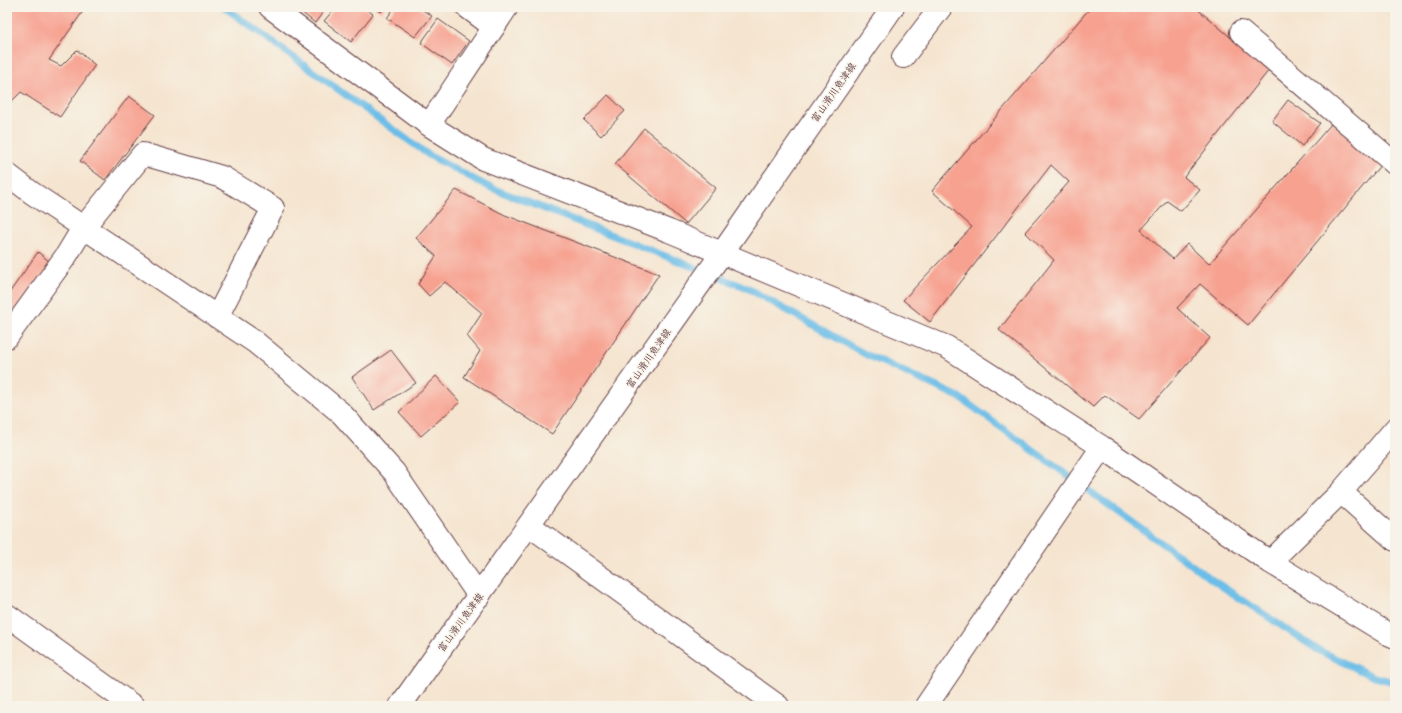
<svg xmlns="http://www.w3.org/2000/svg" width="1402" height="713" font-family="'Balsamiq Sans','Klee One',sans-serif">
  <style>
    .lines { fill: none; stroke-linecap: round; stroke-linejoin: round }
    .stream { stroke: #6cbde7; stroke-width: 7 }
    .building { fill: #f7a291 }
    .minor-casing { stroke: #643d44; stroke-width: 24 }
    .major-casing { stroke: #643d44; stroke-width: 24 }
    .minor { stroke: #fff; stroke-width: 22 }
    .major { stroke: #fff; stroke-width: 22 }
    .labels { text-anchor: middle; stroke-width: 3; stroke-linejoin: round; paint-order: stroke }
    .street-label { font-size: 10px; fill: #4a1f2b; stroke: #f7f3e8 }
  </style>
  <rect width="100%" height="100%" fill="#f7f3e8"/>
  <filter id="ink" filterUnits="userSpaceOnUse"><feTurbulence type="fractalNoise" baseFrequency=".025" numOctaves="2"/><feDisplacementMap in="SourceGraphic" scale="8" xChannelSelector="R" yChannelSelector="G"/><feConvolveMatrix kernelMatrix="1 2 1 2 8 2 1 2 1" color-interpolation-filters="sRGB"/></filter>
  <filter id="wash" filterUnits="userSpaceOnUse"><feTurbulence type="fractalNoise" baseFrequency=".012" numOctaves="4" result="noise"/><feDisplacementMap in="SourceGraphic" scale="16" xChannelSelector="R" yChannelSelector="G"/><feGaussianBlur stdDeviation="0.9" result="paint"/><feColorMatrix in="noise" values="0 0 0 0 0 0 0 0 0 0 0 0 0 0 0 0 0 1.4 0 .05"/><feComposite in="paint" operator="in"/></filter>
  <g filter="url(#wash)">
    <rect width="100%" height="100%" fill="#f5e5d0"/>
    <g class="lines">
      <path class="stream" d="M 224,7 L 430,156 L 489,187 L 747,288 L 865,354 L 959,397 L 1214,581 L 1318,650 L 1374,677 L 1395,682"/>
    </g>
    <g id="blocks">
      <path class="building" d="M 7,7 L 86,7 L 49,60 L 61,66 L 77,50 L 95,65 L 60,117 L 21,92 L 11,102 L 7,99 Z
        M 295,7 L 327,7 L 315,23 Z
        M 336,7 L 363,7 L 373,14 L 351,42 L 324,21 Z
        M 374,7 L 385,7 L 381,12 Z
        M 395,7 L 418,7 L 432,16 L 415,37 L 387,18 Z
        M 1091,7 L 1195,7 L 1269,70 L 1184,177 L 1200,190 L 1181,211 L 1167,201 L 1141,230 L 1173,259 L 1187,244 L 1209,264 L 1333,122 L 1383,162 L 1248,325 L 1200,284 L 1177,308 L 1210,338 L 1139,419 L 1105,395 L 1093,407 L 999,330 L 1054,260 L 1025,232 L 1069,182 L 1051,165 L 930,322 L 903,300 L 972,227 L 932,191 Z
        M 438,19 L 469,41 L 452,65 L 421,43 Z
        M 608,95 L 625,111 L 601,136 L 584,120 Z
        M 129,96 L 155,115 L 105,180 L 80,161 Z
        M 1288,100 L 1320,123 L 1302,146 L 1272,121 Z
        M 644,128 L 716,188 L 686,224 L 615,164 Z
        M 456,190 L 505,215 L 659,274 L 552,434 L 464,377 L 480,351 L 467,336 L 482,313 L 445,282 L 429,296 L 418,284 L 436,256 L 416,238 Z
        M 38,252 L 51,263 L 15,317 L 7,310 L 7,296 Z
        M 391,350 L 416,383 L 374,410 L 352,377 Z
        M 436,376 L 460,402 L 421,436 L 399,412 Z"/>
    </g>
  </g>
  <g filter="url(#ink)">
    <use href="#blocks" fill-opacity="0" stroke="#643d44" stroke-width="1"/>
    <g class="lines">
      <g class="minor-casing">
        <path id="minor" d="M 270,7 L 429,125 L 483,159 L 669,231 L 947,347 L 1102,447 L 1270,562 L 1388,634 L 1395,637
          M 467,7 L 494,27
          M 1241,32 L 1395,164
          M 903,57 L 941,7
          M 429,125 L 507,7
          M 7,174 L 32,193 L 255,342 L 341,413 L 394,472 L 479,596
          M 7,337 L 66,256 L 83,228 L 143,154 L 222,177 L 273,208 L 217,317
          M 1341,492 L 1395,540
          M 529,525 L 778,706
          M 1270,562 L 1341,492 L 1395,429
          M 7,615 L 133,706
          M 926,706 L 1102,447"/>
      </g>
      <g class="major-casing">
        <path id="major" d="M 400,706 L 722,253 L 893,7"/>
      </g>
      <use href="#minor" class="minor"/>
      <use href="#major" class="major"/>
    </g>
  </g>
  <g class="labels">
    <g class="street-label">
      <text transform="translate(833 92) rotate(-55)" y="4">富山滑川魚津線</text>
      <text transform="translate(648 358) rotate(-55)" y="4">富山滑川魚津線</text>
      <text transform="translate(460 622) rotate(-54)" y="4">富山滑川魚津線</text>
    </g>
  </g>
  <rect width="1402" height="713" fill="none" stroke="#f7f3e8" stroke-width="24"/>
</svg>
